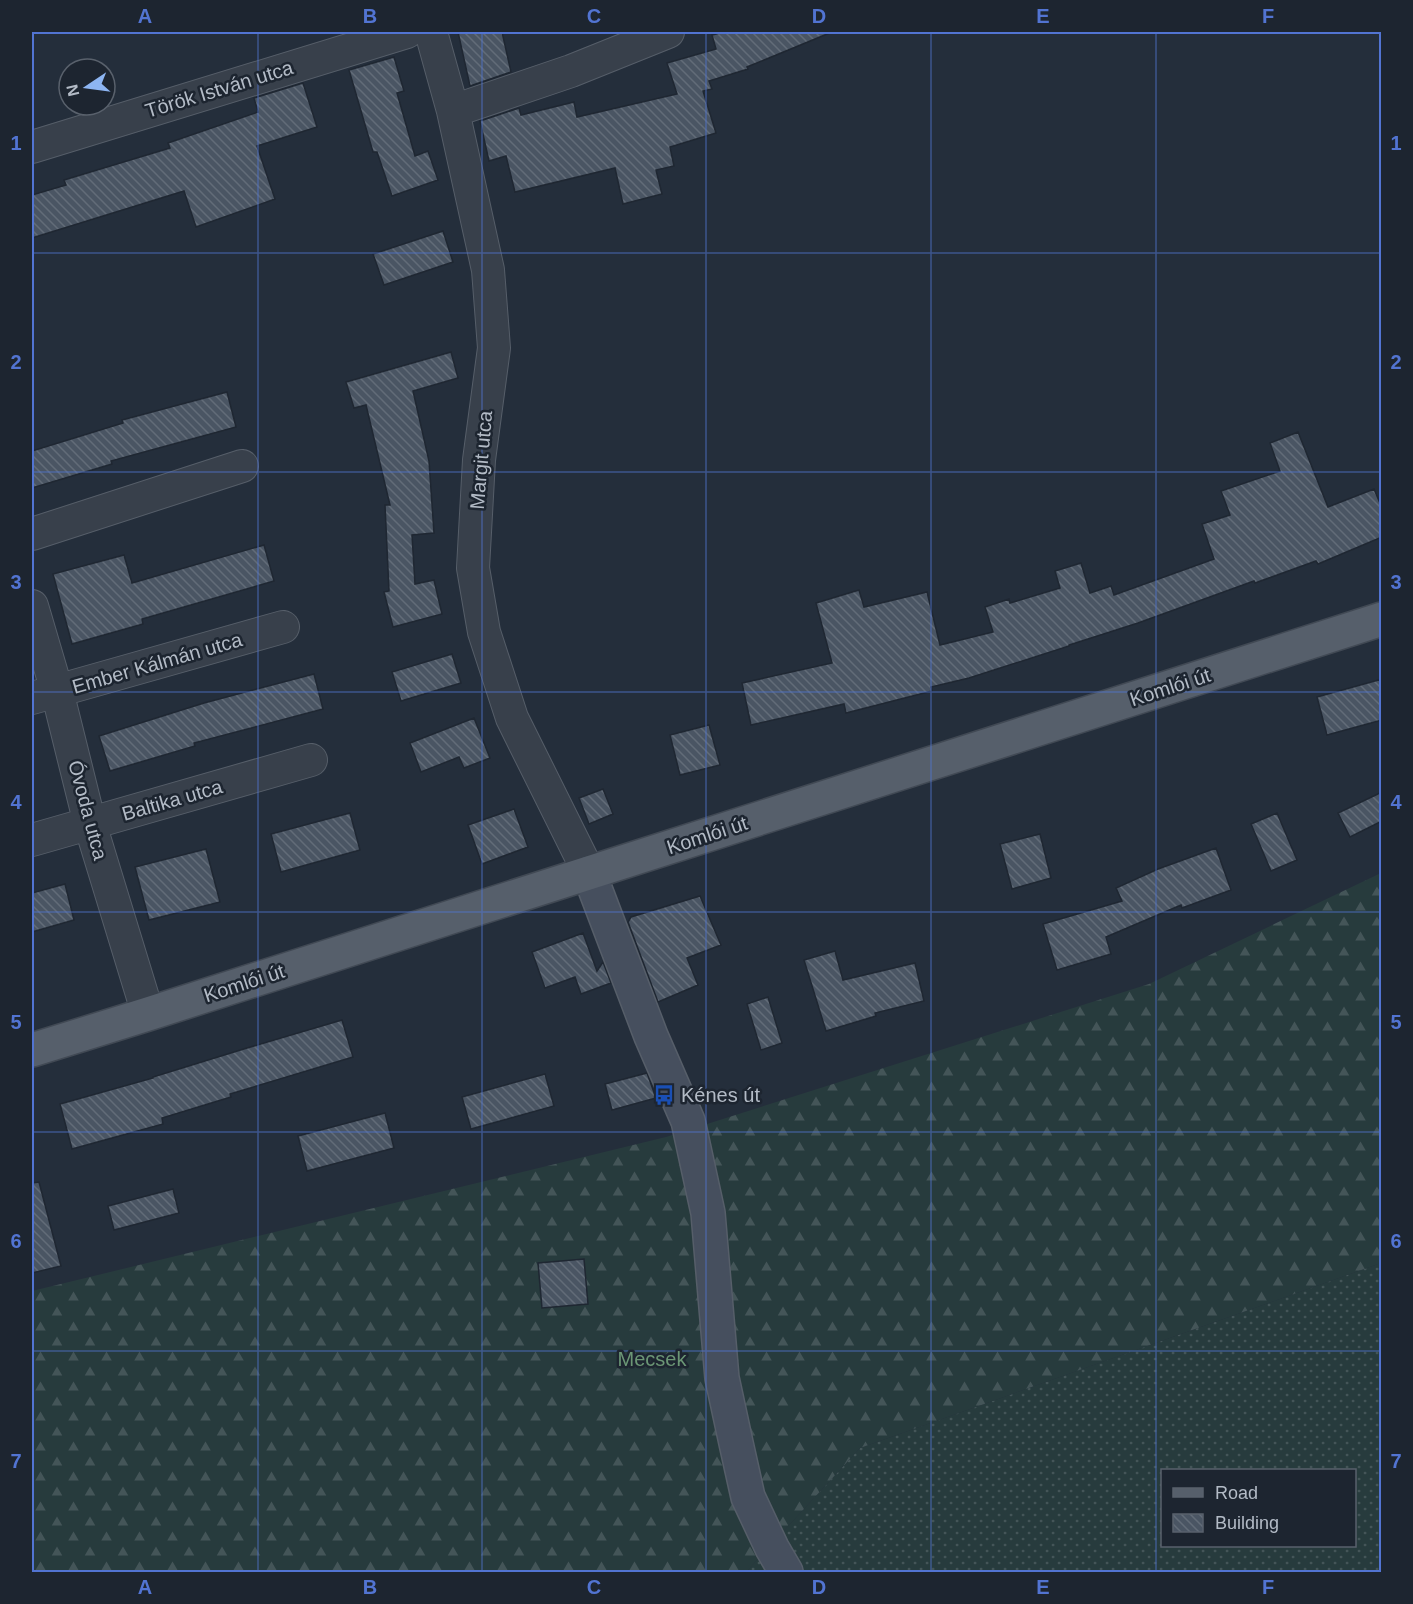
<svg xmlns="http://www.w3.org/2000/svg" width="1413" height="1604" font-family="Arial,sans-serif">
  <style>
    .grass { fill: url(#grass-dots); fill-rule: evenodd }
    .forest { fill: url(#forest-firs) }
    .building { fill: url(#building-back-hatch); stroke: #1f2732; stroke-width: 1.5 }
    .lines { fill: none; stroke-linecap: round; stroke-linejoin: round }
    .street-casing { stroke: #565e69; stroke-width: 34 }
    .secondary-casing { stroke: #565e69; stroke-width: 36 }
    .primary-casing { stroke: #414954; stroke-width: 36 }
    .street { stroke: #38404b; stroke-width: 32 }
    .secondary { stroke: #464f5e; stroke-width: 33 }
    .primary { stroke: #565f6b; stroke-width: 33 }
    .grid { fill: none; stroke: #5274d2; stroke-width: 1.5; stroke-opacity: 0.55 }
    .labels { text-anchor: middle; stroke-width: 5; stroke-linejoin: round; paint-order: stroke }
    .street-label { font-size: 20px; fill: #b3bbc6; stroke: #1d2530 }
    .poi-label { font-size: 20px; fill: #b3bbc6; stroke: #1d2530; text-anchor: start }
    .park-label { font-size: 20px; fill: #6b9675; stroke: #1d2530 }
    .neatline { fill: none; stroke: #5274d2; stroke-width: 2 }
    .grid-label { font-size: 20px; text-anchor: middle; font-weight: bold; fill: #5274d2 }
  </style>
  <defs>
    <pattern id="grass-dots" width="8" height="8" patternUnits="userSpaceOnUse" patternTransform="scale(1.5)"><rect width="8" height="8" fill="#273b3d"/><path d="M2 2h.1M6 6h.1" fill="none" stroke="#445558" stroke-width="1.8" stroke-linecap="round"/></pattern>
    <pattern id="forest-firs" width="22" height="20" patternUnits="userSpaceOnUse" patternTransform="scale(1.5)"><rect width="22" height="20" fill="#273b3d"/><path d="M5 1l3.5 6h-7zM16 11l3.5 6h-7z" fill="#445558"/></pattern>
    <pattern id="building-back-hatch" width="6" height="6" patternUnits="userSpaceOnUse" patternTransform="scale(1.5)"><rect width="6" height="6" fill="#4a5563"/><path d="M-1 5l2 2M0 0l6 6M5-1l2 2" fill="none" stroke="#626c78"/></pattern>
  </defs>
  <rect width="100%" height="100%" fill="#242e3b"/>
  <path class="grass" d="M 1381,1263 L 1381,1572 L 746,1572 L 860,1448 ZM 1162,1470 L 1354,1470 L 1354,1546 L 1162,1546 Z"/>
  <path class="forest" d="M 1381,873 L 1381,1263 L 860,1448 L 746,1572 L 32,1572 L 32,1291 L 666,1137 L 1149,984 Z"/>
  <path class="building" d="M 458,32 L 502,32 L 511,72 L 470,86 Z
    M 724,32 L 832,32 L 747,67 L 748,69 L 709,81 L 712,89 L 703,91 L 716,133 L 670,147 L 674,166 L 656,170 L 662,194 L 623,204 L 615,168 L 515,192 L 506,156 L 489,161 L 480,121 L 519,108 L 521,115 L 574,102 L 577,117 L 677,94 L 667,63 L 716,49 L 712,35 Z
    M 394,57 L 404,91 L 397,93 L 415,156 L 428,151 L 438,180 L 392,196 L 377,152 L 373,152 L 349,70 Z
    M 303,83 L 317,127 L 257,146 L 275,199 L 196,227 L 184,191 L 32,238 L 32,195 L 66,185 L 64,180 L 170,148 L 168,143 L 258,112 L 254,98 Z
    M 443,231 L 453,262 L 384,285 L 373,254 Z
    M 451,352 L 458,378 L 413,391 L 429,461 L 434,533 L 412,535 L 415,584 L 434,580 L 442,614 L 393,627 L 384,592 L 389,591 L 385,505 L 390,505 L 366,405 L 354,408 L 346,382 Z
    M 227,392 L 236,427 L 111,461 L 112,464 L 32,488 L 32,451 L 123,423 L 122,420 Z
    M 1298,432 L 1328,507 L 1374,489 L 1382,508 L 1382,537 L 1318,564 L 1316,561 L 1255,583 L 1254,581 L 1138,623 L 1069,645 L 1069,646 L 969,678 L 931,687 L 932,691 L 846,713 L 844,704 L 751,725 L 742,683 L 832,663 L 816,603 L 859,590 L 864,607 L 927,592 L 940,645 L 993,632 L 985,607 L 1009,599 L 1010,603 L 1060,588 L 1055,571 L 1081,563 L 1090,593 L 1111,586 L 1114,595 L 1214,559 L 1202,524 L 1230,515 L 1221,491 L 1280,471 L 1270,443 Z
    M 264,545 L 274,581 L 142,619 L 143,624 L 72,644 L 53,574 L 124,555 L 132,583 Z
    M 452,654 L 461,683 L 401,701 L 392,672 Z
    M 314,674 L 323,709 L 194,743 L 195,746 L 110,771 L 99,736 L 204,703 Z
    M 1382,679 L 1382,720 L 1327,735 L 1317,697 Z
    M 474,718 L 490,758 L 464,768 L 459,757 L 421,772 L 410,743 Z
    M 709,725 L 720,765 L 680,775 L 670,735 Z
    M 603,789 L 613,814 L 589,824 L 579,798 Z
    M 1382,792 L 1382,821 L 1350,837 L 1338,813 Z
    M 514,809 L 528,847 L 482,864 L 468,825 Z
    M 350,813 L 360,850 L 281,872 L 271,834 Z
    M 1277,813 L 1297,860 L 1271,871 L 1251,824 Z
    M 1040,834 L 1051,878 L 1012,889 L 1000,844 Z
    M 1216,848 L 1231,890 L 1182,908 L 1181,905 L 1106,937 L 1111,954 L 1057,970 L 1043,924 L 1122,901 L 1116,888 L 1158,869 Z
    M 206,849 L 220,902 L 149,920 L 135,867 Z
    M 65,884 L 74,920 L 32,932 L 32,893 Z
    M 700,896 L 721,945 L 687,958 L 698,985 L 658,1002 L 628,922 L 631,917 Z
    M 583,933 L 597,971 L 603,962 L 611,983 L 581,994 L 575,977 L 545,988 L 532,952 Z
    M 835,951 L 843,980 L 915,963 L 924,1001 L 875,1013 L 876,1016 L 826,1031 L 804,960 Z
    M 768,997 L 782,1043 L 761,1050 L 747,1004 Z
    M 342,1020 L 353,1057 L 230,1094 L 231,1097 L 162,1118 L 163,1124 L 72,1149 L 60,1104 L 153,1078 L 153,1077 L 247,1048 Z
    M 647,1073 L 656,1098 L 612,1110 L 605,1084 Z
    M 545,1074 L 554,1106 L 471,1129 L 462,1097 Z
    M 385,1113 L 394,1148 L 307,1171 L 298,1136 Z
    M 39,1182 L 61,1266 L 32,1273 L 32,1183 Z
    M 173,1189 L 179,1213 L 114,1230 L 108,1206 Z
    M 584,1259 L 588,1304 L 542,1308 L 538,1263 Z"/>
  <g class="lines">
    <g class="street-casing">
      <path id="street" d="M 431,32 L 453,111 L 488,270 L 494,348 L 479,460 L 473,568 L 484,632 L 512,718 L 589,873
        M 453,111 L 571,71 L 668,32
        M 32,147 L 407,32
        M 32,534 L 242,466
        M 32,606 L 57,691 L 90,824 L 148,1014
        M 32,698 L 283,627
        M 32,840 L 311,760"/>
    </g>
    <g class="secondary-casing">
      <path id="secondary" d="M 589,873 L 651,1036 L 688,1121 L 708,1213 L 722,1378 L 736,1443 L 748,1497 L 772,1548 L 786,1572"/>
    </g>
    <g class="primary-casing">
      <path id="primary" d="M 32,1050 L 148,1014 L 1382,619"/>
    </g>
    <use href="#street" class="street"/>
    <use href="#secondary" class="secondary"/>
    <use href="#primary" class="primary"/>
  </g>
  <path class="grid" d="M 258,32 L 258,1572M 482,32 L 482,1572M 706,32 L 706,1572M 931,32 L 931,1572M 1156,32 L 1156,1572M 32,253 L 1382,253M 32,472 L 1382,472M 32,692 L 1382,692M 32,912 L 1382,912M 32,1132 L 1382,1132M 32,1351 L 1382,1351"/>
  <defs>
    <g id="bus-bare" transform="scale(1.62)"><path d="M-5-6H5V4H4V6H2V4H-2V6H-4V4H-5ZM-3.5-4V0h7V-4ZM-3.5 1.2v1.5H-2V1.2ZM2 1.2v1.5H3.5V1.2Z" fill="#1a4fb4" stroke="#1d2530" stroke-width="2.5" paint-order="stroke"/></g>
  </defs>
  <g fill-rule="evenodd">
    <use href="#bus-bare" x="664" y="1095"/>
  </g>
  <g class="labels">
    <g class="street-label">
      <text transform="translate(219 89) rotate(-17)" y="7">Török István utca</text>
      <text transform="translate(481 460) rotate(-85)" y="7">Margit utca</text>
      <text transform="translate(157 663) rotate(-16)" y="7">Ember Kálmán utca</text>
      <text transform="translate(1170 687) rotate(-18)" y="7">Komlói út</text>
      <text transform="translate(172 800) rotate(-16)" y="7">Baltika utca</text>
      <text transform="translate(88 810) rotate(75)" y="7">Óvoda utca</text>
      <text transform="translate(707 835) rotate(-18)" y="7">Komlói út</text>
      <text transform="translate(244 983) rotate(-18)" y="7">Komlói út</text>
    </g>
    <g class="poi-label">
      <text x="681" y="1102">Kénes út</text>
    </g>
    <g class="park-label">
      <text x="652" y="1366">Mecsek</text>
    </g>
  </g>
  <rect width="1413" height="1604" fill="none" stroke="#1d2530" stroke-width="66"/>
  <rect x="1161" y="1469" width="195" height="78" fill="#1d2530" stroke="#59616c" stroke-width="1.5"/>
  <rect x="1173" y="1488" width="30" height="9" fill="#565f6b" stroke="#59616c" stroke-width="1.5"/>
  <text x="1215" y="1499" font-size="18" fill="#b3bbc6">Road</text>
  <rect x="1173" y="1514" width="30" height="18" fill="url(#building-back-hatch)" stroke="#59616c" stroke-width="1.5"/>
  <text x="1215" y="1529" font-size="18" fill="#b3bbc6">Building</text>
  <g transform="translate(87 87) rotate(257)"><circle r="28" fill="#1d2530" stroke="#59616c" stroke-width="1.5"/>
  <path d="M0-4.5L10 22L0 15L-10 22Z" fill="#8db5f2"/>
  <text y="-9" font-size="16" font-weight="bold" text-anchor="middle" fill="#b3bbc6">N</text>
  </g>
  <rect x="33" y="33" width="1347" height="1538" class="neatline"/>
  <g class="grid-label">
    <text x="145" y="23">A</text>
    <text x="370" y="23">B</text>
    <text x="594" y="23">C</text>
    <text x="819" y="23">D</text>
    <text x="1043" y="23">E</text>
    <text x="1268" y="23">F</text>
    <text x="16" y="150">1</text>
    <text x="1396" y="150">1</text>
    <text x="16" y="369">2</text>
    <text x="1396" y="369">2</text>
    <text x="16" y="589">3</text>
    <text x="1396" y="589">3</text>
    <text x="16" y="809">4</text>
    <text x="1396" y="809">4</text>
    <text x="16" y="1029">5</text>
    <text x="1396" y="1029">5</text>
    <text x="16" y="1248">6</text>
    <text x="1396" y="1248">6</text>
    <text x="16" y="1468">7</text>
    <text x="1396" y="1468">7</text>
    <text x="145" y="1594">A</text>
    <text x="370" y="1594">B</text>
    <text x="594" y="1594">C</text>
    <text x="819" y="1594">D</text>
    <text x="1043" y="1594">E</text>
    <text x="1268" y="1594">F</text>
  </g>
</svg>
